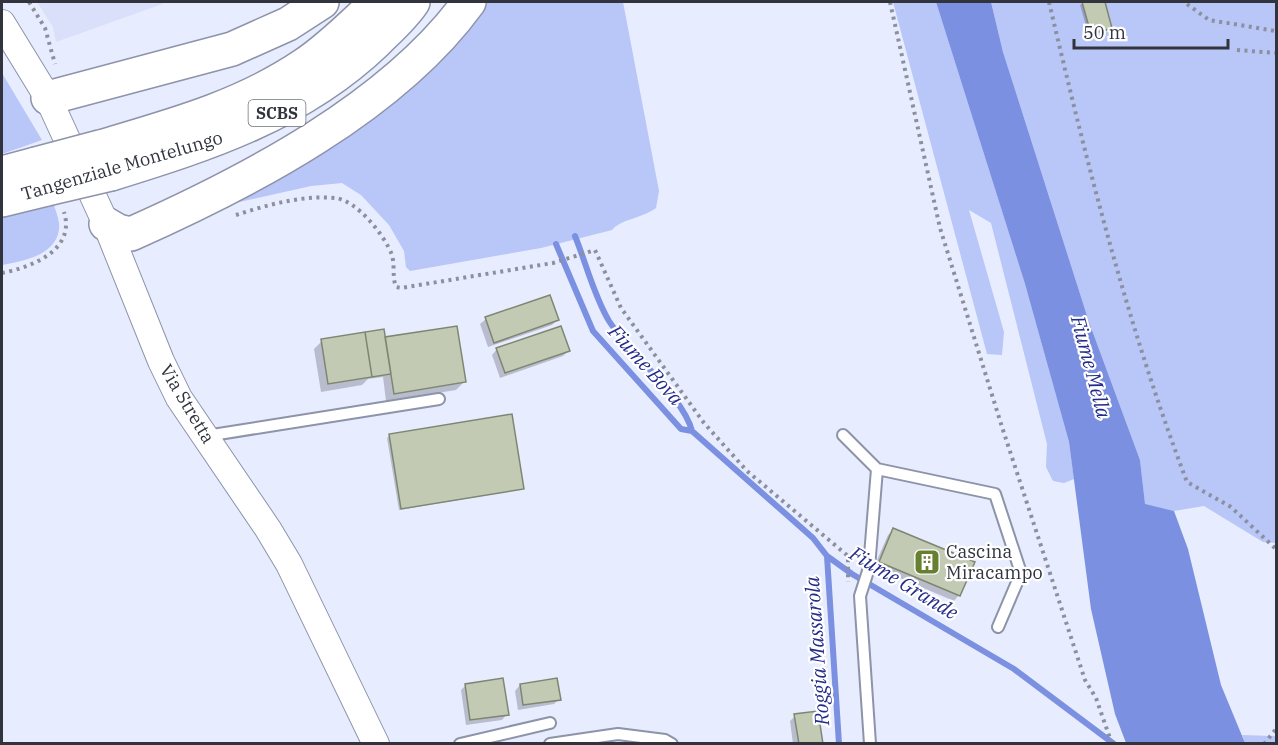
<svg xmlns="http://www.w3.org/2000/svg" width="1278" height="745" font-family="'IBM Plex Serif',serif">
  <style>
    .built { fill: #dae0f9 }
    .green { fill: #b8c6f8 }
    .water { fill: #7b90e1 }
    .shadow { fill: #0003 }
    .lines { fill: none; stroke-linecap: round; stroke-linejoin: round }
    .stream { stroke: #7b90e1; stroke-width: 6 }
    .building { fill: #c2cab4; stroke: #7e8671; stroke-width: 1.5 }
    .service-casing { stroke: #8d93a9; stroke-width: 14 }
    .tertiary-casing { stroke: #8d93a9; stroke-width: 28 }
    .trunk-casing { stroke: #8d93a9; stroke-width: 36 }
    .path { stroke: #8c909e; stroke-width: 4; stroke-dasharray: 3 4.5; stroke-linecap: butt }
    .service { stroke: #fff; stroke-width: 10 }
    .tertiary { stroke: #fff; stroke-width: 26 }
    .trunk { stroke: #fff; stroke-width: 33 }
    .trunk-bridge-casing { stroke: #8d93a9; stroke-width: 36; stroke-linecap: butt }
    .trunk-bridge { stroke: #fff; stroke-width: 33 }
    .labels { text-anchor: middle; stroke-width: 4.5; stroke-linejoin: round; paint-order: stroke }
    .shield { fill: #fff; stroke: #6f7177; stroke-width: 1.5 }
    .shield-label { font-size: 16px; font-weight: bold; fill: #31343d }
    .street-label { font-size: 18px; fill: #31343d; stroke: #fff }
    .poi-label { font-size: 18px; fill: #31343d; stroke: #fff; text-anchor: start }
    .water-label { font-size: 20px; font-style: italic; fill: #242c89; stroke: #fff }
  </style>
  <rect width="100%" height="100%" fill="#e7ecff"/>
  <path class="built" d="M 37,2 L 168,2 L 56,42 L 53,27 Z"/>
  <path class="green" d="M 484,2 L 623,2 L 659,191 L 656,208 C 643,218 621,219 612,230 L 541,248 L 410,271 L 406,267 L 404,251 L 389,225 L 361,195 L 342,183 L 311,186 L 230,204 Z
    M 893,2 L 936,2 L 1025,284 L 1069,442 L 1074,479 L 1064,483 L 1053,481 L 1046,467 L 1047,444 L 991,223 L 969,210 L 1004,332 L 1002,355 L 987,354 Z
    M 991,2 L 1276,2 L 1276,543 L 1263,542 L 1204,506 L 1174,511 L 1145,505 L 1140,460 L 1089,322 L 1003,52 Z
    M 2,73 L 42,140 L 2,154 Z
    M 54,205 C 56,212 60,221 59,229 C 56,256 22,261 2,265 L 2,218 Z
    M 1242,735 L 1276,736 L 1276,743 L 1245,743 Z"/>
  <path class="water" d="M 936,2 L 991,2 L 1003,52 L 1089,322 L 1140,460 L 1145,504 L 1174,511 L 1188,549 L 1221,685 L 1245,743 L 1126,743 L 1115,714 L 1091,609 L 1069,442 L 1025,284 Z"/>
  <path class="shadow" d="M 1087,2 L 1103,2 L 1111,28 L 1108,30 L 1089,36 L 1080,5 Z
    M 486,319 L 557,320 L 552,325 L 488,347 L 480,324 Z
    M 322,341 L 384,341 L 464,382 L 456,390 L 386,401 L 383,377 L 368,379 L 362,385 L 321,392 L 314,349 Z
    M 497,349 L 568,351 L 563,356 L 500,378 L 492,355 Z
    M 390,435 L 523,489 L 399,510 L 387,438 Z
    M 893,530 L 959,595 L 954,601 L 874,567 L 888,535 Z
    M 466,685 L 507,714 L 502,720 L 466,725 L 461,690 Z
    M 520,685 L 559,699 L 554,704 L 518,710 L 515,691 Z
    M 795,716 L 822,744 L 793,744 L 790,721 Z"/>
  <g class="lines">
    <path class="stream" d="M 575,236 C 586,263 594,296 609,321 C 630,354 683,396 692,431
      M 556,244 L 593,331 L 681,429 L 692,431
      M 692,431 L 813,538 L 827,556 L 852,574 L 1014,669 L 1114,744
      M 827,556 L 839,744"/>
  </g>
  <path class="building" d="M 1082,2 L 1105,2 L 1112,28 L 1091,34 Z
    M 550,295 L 559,320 L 494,343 L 485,317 Z
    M 457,326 L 466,382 L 394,394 L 385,337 Z
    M 561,326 L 570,351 L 505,373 L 496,348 Z
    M 384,329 L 391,374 L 372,377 L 365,332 Z
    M 365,332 L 372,377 L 328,384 L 321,339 Z
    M 512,414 L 524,489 L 401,509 L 389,434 Z
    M 893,528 L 975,562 L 960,596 L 879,562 Z
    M 503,678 L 509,715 L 470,720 L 465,684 Z
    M 557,678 L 561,700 L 523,705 L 520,684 Z
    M 818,711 L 823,744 L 799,744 L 794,714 Z"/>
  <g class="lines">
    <g class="service-casing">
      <path id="service" d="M 843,435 L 877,469
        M 206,436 L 439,399
        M 460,744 L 550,723
        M 550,744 L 618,734 L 665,740 L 672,744
        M 870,744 L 860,596 L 869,568 L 877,469 L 995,494 L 1021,573 L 998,627"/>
    </g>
    <g class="tertiary-casing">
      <path id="tertiary" d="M 2,23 L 48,98 L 65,135 L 106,224 L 161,361 L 179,398 L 268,529 L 289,564 L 376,744"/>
    </g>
    <g class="trunk-casing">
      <path id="trunk" d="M 48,98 L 232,49 L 288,24 L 322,2
        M 100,147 C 171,126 242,107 304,65 C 331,47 354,23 377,2
        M 2,173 L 36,164
        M 111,174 C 208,144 301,114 376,42 C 389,29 403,17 413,2
        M 2,200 L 47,189
        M 106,224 L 118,231 L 131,234 C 248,182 393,107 469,2"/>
    </g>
    <path class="path" d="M 29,2 L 45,28 L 55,64
      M 890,2 L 940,228 L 1002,427 L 1085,680 L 1096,698 L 1112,744
      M 1049,2 C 1087,164 1128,327 1187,482 L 1231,507 L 1276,549
      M 1187,4 L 1209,20 L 1276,31
      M 1237,50 L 1276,53
      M 236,215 C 267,205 302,195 335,198 C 357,200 385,236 392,255 C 395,266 392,277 396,287 L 401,288 L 553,263 L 595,250 L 621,308 L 704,423 L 747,471 L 848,556 L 848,582
      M 2,273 C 32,267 76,250 64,212
      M 1264,744 L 1276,729"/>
    <use href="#service" class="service"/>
    <use href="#tertiary" class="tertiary"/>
    <use href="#trunk" class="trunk"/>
    <g class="trunk-bridge-casing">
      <path id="trunk-bridge" d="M 36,164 L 100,147
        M 47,189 L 111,174"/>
    </g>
    <use href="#trunk-bridge" class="trunk-bridge"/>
  </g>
  <defs>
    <g id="building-square" transform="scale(1.35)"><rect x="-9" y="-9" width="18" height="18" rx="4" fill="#677f31" stroke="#fff"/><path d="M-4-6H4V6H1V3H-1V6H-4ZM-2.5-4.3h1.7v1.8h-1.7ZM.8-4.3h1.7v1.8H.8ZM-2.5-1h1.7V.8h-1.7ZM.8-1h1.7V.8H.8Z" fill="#fff"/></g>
  </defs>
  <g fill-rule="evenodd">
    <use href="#building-square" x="927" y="562"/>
  </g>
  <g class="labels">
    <rect class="shield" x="248.5" y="100" width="57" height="26" rx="4.5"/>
    <g class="shield-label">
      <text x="277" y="119">SCBS</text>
    </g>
    <g class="street-label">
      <text transform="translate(122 166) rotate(-16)" y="6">Tangenziale Montelungo</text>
      <text transform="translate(187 404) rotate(59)" y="6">Via Stretta</text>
    </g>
    <g class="poi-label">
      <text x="946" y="558">Cascina<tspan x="946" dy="21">Miracampo</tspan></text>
    </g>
    <g class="water-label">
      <text transform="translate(646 365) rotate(48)" y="7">Fiume Bova</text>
      <text transform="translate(1091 367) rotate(75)" y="7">Fiume Mella</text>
      <text transform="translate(904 583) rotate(31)" y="7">Fiume Grande</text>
      <text transform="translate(817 651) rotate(-94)" y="7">Roggia Massarola</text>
    </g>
  </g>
  <rect width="1278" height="745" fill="none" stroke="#31343d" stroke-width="6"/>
  <path d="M1074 39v9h154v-9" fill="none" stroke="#31343d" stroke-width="3"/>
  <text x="1083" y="39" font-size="18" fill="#31343d" stroke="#ffffff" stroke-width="4.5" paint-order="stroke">50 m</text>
</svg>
